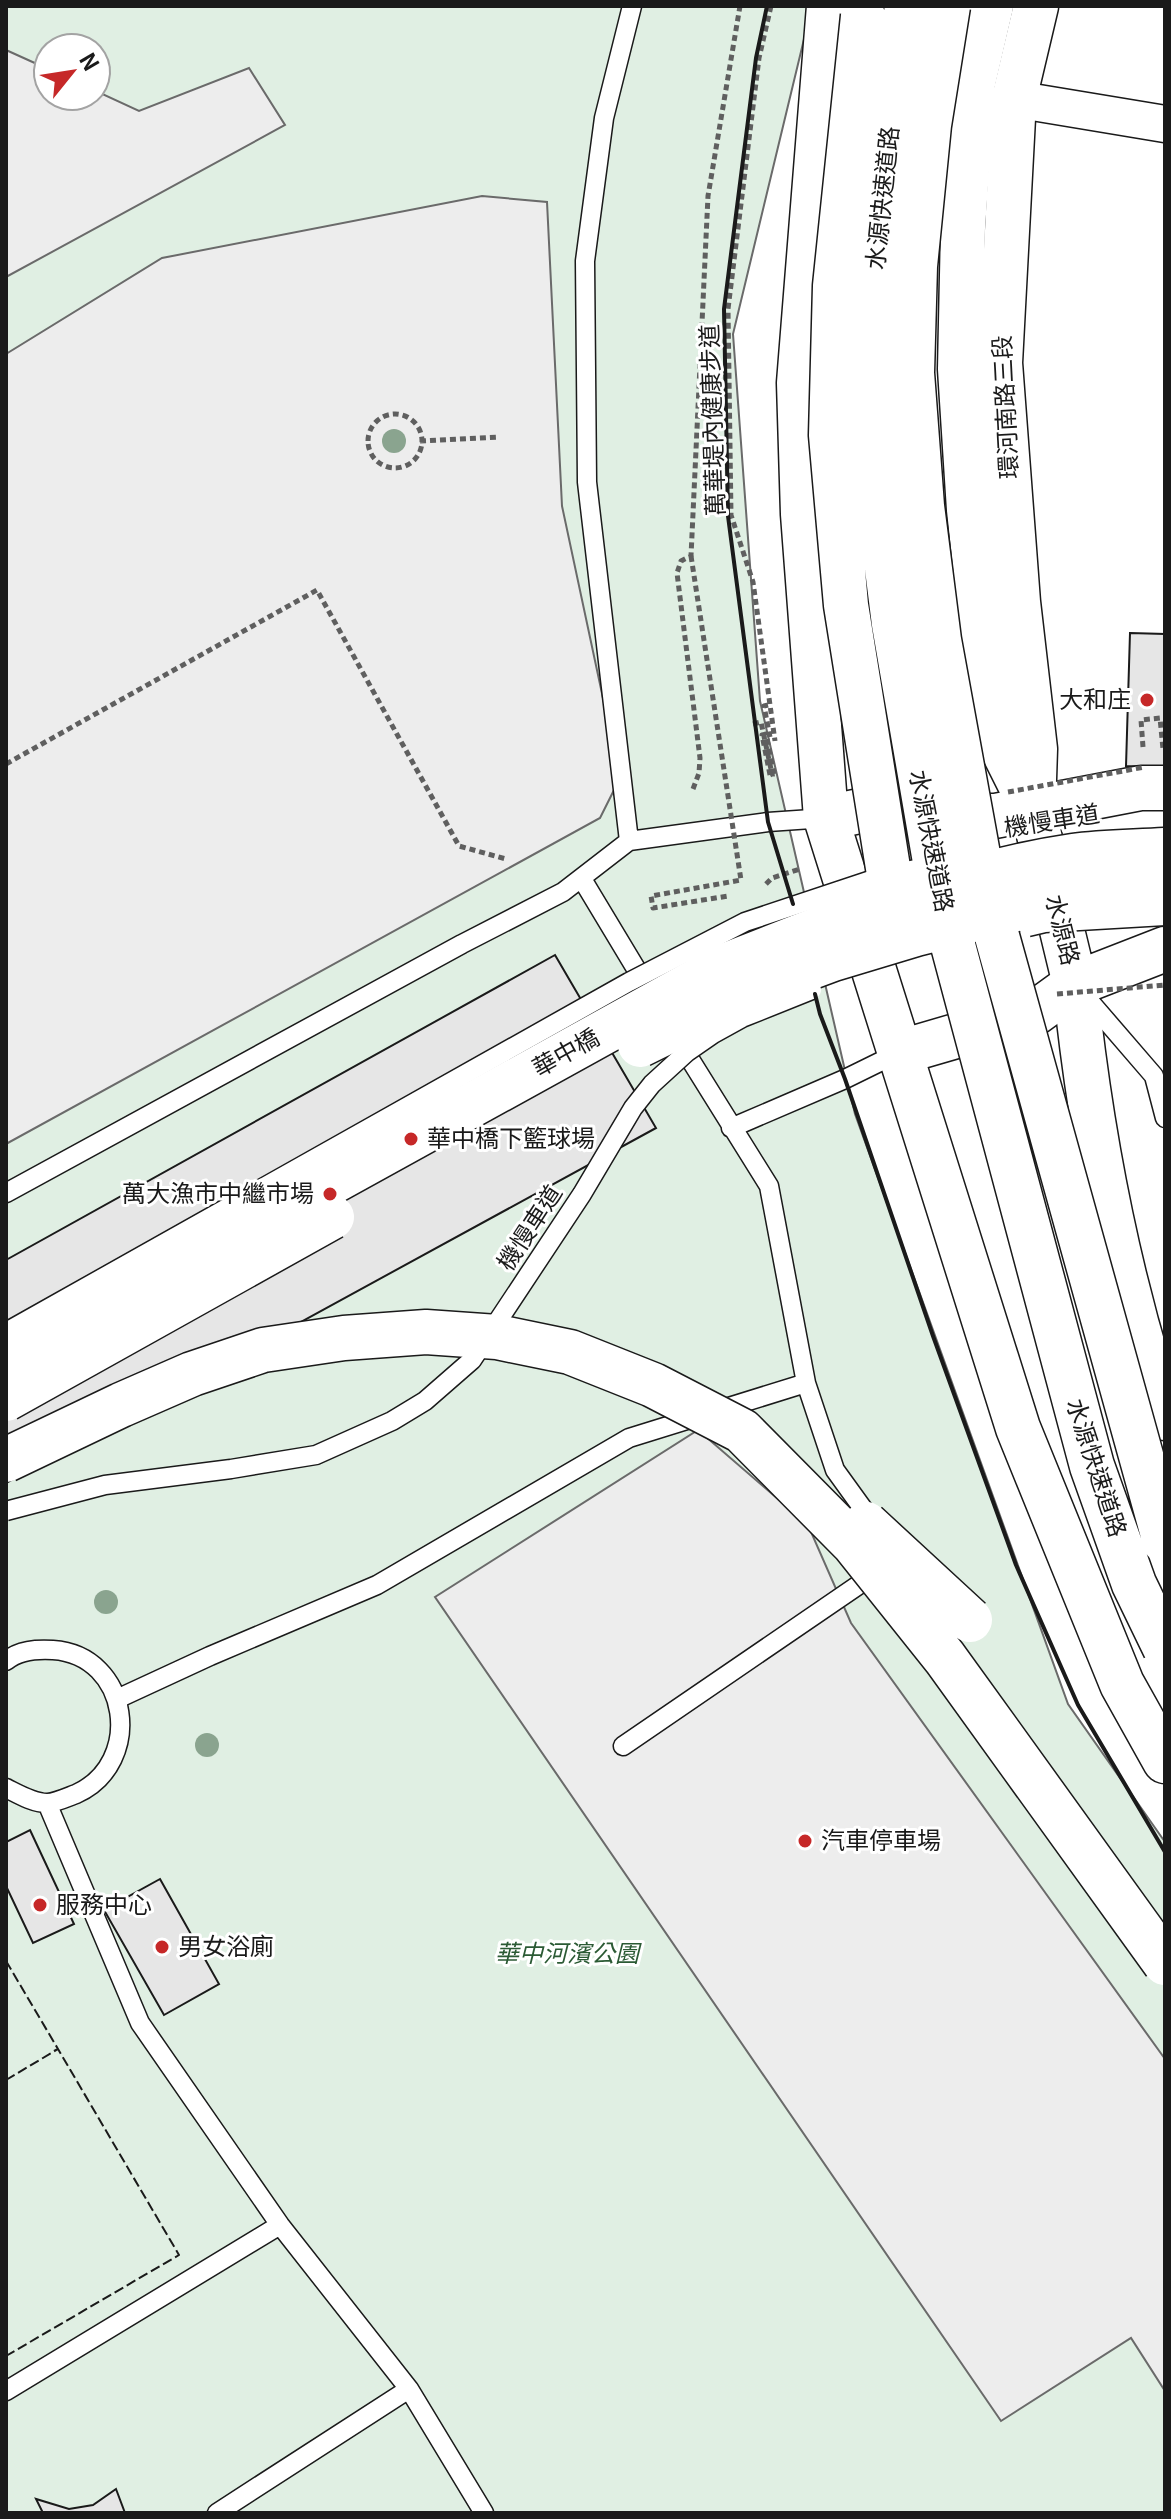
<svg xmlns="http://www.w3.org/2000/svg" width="1171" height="2519" font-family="Georgia,'Noto Sans TC',serif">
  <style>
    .green { fill: #e0efe3; stroke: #6a6a6a; stroke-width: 2; fill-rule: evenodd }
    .parking { fill: #ededed; stroke: #6a6a6a; stroke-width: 2 }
    .building { fill: #e6e6e6; stroke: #1a1a1a; stroke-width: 2 }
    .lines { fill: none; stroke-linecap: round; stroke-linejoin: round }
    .lane-casing { stroke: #1a1a1a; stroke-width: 21 }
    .street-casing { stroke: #1a1a1a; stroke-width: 39 }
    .secondary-casing { stroke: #1a1a1a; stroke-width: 47 }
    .highway-casing { stroke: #1a1a1a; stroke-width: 47 }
    .path { stroke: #5f5f5f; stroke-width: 5; stroke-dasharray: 6 4; stroke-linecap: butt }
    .lane { stroke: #fff; stroke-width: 18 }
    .street { stroke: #fff; stroke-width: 36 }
    .secondary { stroke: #fff; stroke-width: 44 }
    .highway { stroke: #fff; stroke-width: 44 }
    .lane-bridge-casing { stroke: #1a1a1a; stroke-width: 21; stroke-linecap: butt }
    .secondary-bridge-casing { stroke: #1a1a1a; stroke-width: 47; stroke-linecap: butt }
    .highway-bridge-casing { stroke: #1a1a1a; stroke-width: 47; stroke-linecap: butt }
    .path-bridge { stroke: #5f5f5f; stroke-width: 5; stroke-dasharray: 6 4; stroke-linecap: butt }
    .lane-bridge { stroke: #fff; stroke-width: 18 }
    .secondary-bridge { stroke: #fff; stroke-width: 44 }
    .highway-bridge { stroke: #fff; stroke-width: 44 }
    .fence { stroke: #1a1a1a; stroke-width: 2; stroke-dasharray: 10 4; stroke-linecap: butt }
    .wall { stroke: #1a1a1a; stroke-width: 4 }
    .tree { fill: #8aa48f }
    .poi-dot { fill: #c62828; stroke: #fff; stroke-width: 3 }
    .labels { text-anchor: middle; stroke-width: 6; stroke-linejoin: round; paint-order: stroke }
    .street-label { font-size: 24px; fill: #1a1a1a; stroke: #fff }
    .poi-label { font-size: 24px; fill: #1a1a1a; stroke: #fff; text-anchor: start }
    .park-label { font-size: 24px; font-style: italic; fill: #2b5a34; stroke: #fff }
  </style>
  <rect width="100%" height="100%" fill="#fff"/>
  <path class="green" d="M 6,6 L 812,6 L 733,334 L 760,701 L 855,1114 L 1068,1704 L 1165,1842 L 1165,2513 L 6,2513 ZM 48,48 L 96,48 L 96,96 L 48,96 Z"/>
  <path class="parking" d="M 6,50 L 48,69 L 48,96 L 96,96 L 96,91 L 139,111 L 249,68 L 285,125 L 6,277 Z
    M 482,196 L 547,202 L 562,506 L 620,778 L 600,818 L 6,1144 L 6,354 L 162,258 Z
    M 698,1430 L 808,1525 L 851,1623 L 1165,2059 L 1165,2391 L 1131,2338 L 1001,2421 L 435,1597 Z"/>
  <path class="building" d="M 1130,633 L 1165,634 L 1165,767 L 1126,766 Z
    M 555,955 L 656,1128 L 6,1483 L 6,1260 Z
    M 30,1830 L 74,1924 L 33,1943 L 6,1886 L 6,1842 Z
    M 160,1879 L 219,1984 L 164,2015 L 104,1910 Z
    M 116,2489 L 125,2513 L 43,2513 L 36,2499 L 69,2509 L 93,2505 Z"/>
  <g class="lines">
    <g class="lane-casing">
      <path id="lane" d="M 629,841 L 587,482 L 585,261 L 604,118 L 632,6
        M 582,879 L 647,987
        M 1085,996 L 1154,1076 L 1165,1118
        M 678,1040 L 769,1186 L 806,1383 L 835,1470 L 874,1524
        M 731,1128 L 845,1079 L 900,1052
        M 6,1193 L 462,944 L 563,892 L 629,841 L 768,822 L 826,818
        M 6,1661 C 19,1650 36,1649 53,1650 C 130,1655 145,1763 76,1794 C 68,1797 55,1803 47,1803 C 33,1803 18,1794 6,1788
        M 117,1699 L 210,1656 L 377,1585 L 629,1438 L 806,1383
        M 623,1746 L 876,1573
        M 47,1803 L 140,2023 L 280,2225 L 409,2389 L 484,2513
        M 6,2391 L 280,2225
        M 217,2513 L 409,2389"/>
    </g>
    <g class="street-casing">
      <path id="street" d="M 1014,99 L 1165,124"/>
    </g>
    <g class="secondary-casing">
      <path id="secondary" d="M 1036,6 L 1014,99 L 1000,363 L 1018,602 L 1035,749 L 1033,810 L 1075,984
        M 826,818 L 898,803 L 912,803 L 984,816 L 995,816 L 1141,788 L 1165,788
        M 901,1052 L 1035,1013 L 1075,984 L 1165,949"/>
    </g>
    <g class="highway-casing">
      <path id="highway" d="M 829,6 L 799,383 L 803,514 L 826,818 L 1018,1428 L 1122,1684 L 1165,1761
        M 991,6 L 973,83 L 963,228 L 960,369 L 969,510 L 983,641 L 1005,754 L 1033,810
        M 1075,984 C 1090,1130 1118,1278 1165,1418"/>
    </g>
    <path class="path" d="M 771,6 L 759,58 L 728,309 L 731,515 L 753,582 L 775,741
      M368 441a27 27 0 1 1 54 0a27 27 0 1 1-54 0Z
      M 420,441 L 499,437
      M 768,705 L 764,706 L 770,737
      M 1143,747 L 1141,720 L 1160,718 L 1163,749
      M 6,764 L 317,590 L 459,846 L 506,859
      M 770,775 L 762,735 L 766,734 L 774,774 L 777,773
      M 693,789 L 699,773 L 700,758 L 677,573 L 681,561 L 691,556 L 708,196 L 740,6"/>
    <use href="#lane" class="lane"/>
    <use href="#street" class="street"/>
    <use href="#secondary" class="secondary"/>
    <use href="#highway" class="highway"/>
    <g class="lane-bridge-casing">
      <path id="lane-bridge" d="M 1028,927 L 1045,923 L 1165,916
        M 6,1332 L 629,982 L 745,922 L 889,874 L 937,865
        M 6,1511 L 105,1485 L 231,1469 L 316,1455 L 392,1421 L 425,1401 L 472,1360 L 582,1194 L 633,1108 L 652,1084 L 687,1052 L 713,1034 L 742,1018 L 812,990"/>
    </g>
    <g class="secondary-bridge-casing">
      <path id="secondary-bridge" d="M 640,1045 L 755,988 L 833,959 L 916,934 L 1072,895 L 1165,891
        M 6,1362 L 722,967 C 835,922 952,874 1073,856 C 1103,852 1135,852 1165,850
        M 6,1399 L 332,1217"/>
    </g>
    <g class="highway-bridge-casing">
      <path id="highway-bridge" d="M 907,6 L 880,200 L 872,318 L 872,400 L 878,497 L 894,624 L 943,908 L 1092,1466 L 1134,1584 L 1165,1648
        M 948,6 L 929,125 L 915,266 L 912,373 L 922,506 L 939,640 L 985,893 L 1165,1542
        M 863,16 L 835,286 L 831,435 L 846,605 L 889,874 L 897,901
        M 6,1460 L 121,1405 L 192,1374 L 263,1350 L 344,1338 L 426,1332 L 497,1337 L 570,1352 L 653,1385 L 742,1431 L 854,1544 L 945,1658 L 1165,1963
        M 866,1524 L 970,1620"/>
    </g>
    <path class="path-bridge" d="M 691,556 L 741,880 L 651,896 L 653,908 L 728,896
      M 753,724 L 761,722 L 772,774 L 770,775
      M 1008,792 L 1145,767
      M 766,884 L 772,878 L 800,869
      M 1057,994 L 1165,985"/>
    <use href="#lane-bridge" class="lane-bridge"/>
    <use href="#secondary-bridge" class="secondary-bridge"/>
    <use href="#highway-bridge" class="highway-bridge"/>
    <path class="fence" d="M 6,1961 L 58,2049 L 54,2051
      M 6,2080 L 58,2049 L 179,2255 L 6,2356"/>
    <path class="wall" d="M 767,6 L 756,58 L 724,309 L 728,516 L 768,822 L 793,904
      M 815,994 L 820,1014 L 845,1079 L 933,1336 L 1016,1565 L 1078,1705 L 1165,1852"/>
  </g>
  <g class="tree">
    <circle cx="394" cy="441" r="12"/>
    <circle cx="106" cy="1602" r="12"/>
    <circle cx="207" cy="1745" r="12"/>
  </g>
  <g class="poi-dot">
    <circle cx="1147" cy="700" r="8"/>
    <circle cx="411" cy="1139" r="8"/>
    <circle cx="330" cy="1194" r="8"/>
    <circle cx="805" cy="1841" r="8"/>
    <circle cx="40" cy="1905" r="8"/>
    <circle cx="162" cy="1947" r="8"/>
  </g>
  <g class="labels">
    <g class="street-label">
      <text transform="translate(883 198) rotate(-84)" y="8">水源快速道路</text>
      <text transform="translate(1006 407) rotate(-93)" y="8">環河南路三段</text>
      <text transform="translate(713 420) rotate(-92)" y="8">萬華堤內健康步道</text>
      <text transform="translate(1052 821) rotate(-9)" y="8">機慢車道</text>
      <text transform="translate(931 841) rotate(79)" y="8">水源快速道路</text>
      <text transform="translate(1062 930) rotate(76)" y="8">水源路</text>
      <text transform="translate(566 1053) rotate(-29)" y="8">華中橋</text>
      <text transform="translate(530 1228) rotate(-57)" y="8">機慢車道</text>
      <text transform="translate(1096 1468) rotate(72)" y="8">水源快速道路</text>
    </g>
    <g class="poi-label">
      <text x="1131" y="708" text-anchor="end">大和庄</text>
      <text x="427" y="1147">華中橋下籃球場</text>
      <text x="314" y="1202" text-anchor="end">萬大漁市中繼市場</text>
      <text x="821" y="1849">汽車停車場</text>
      <text x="56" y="1913">服務中心</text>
      <text x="178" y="1955">男女浴廁</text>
    </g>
    <g class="park-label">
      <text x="567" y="1962">華中河濱公園</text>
    </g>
  </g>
  <rect width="1171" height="2519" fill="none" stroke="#1a1a1a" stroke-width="16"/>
  <g transform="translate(72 72) rotate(60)"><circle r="38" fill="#ffffff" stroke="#a3a3a3" stroke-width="2"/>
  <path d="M0-6L14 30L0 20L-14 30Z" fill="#c62828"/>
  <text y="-12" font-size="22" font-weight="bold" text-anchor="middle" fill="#1a1a1a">N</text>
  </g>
</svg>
